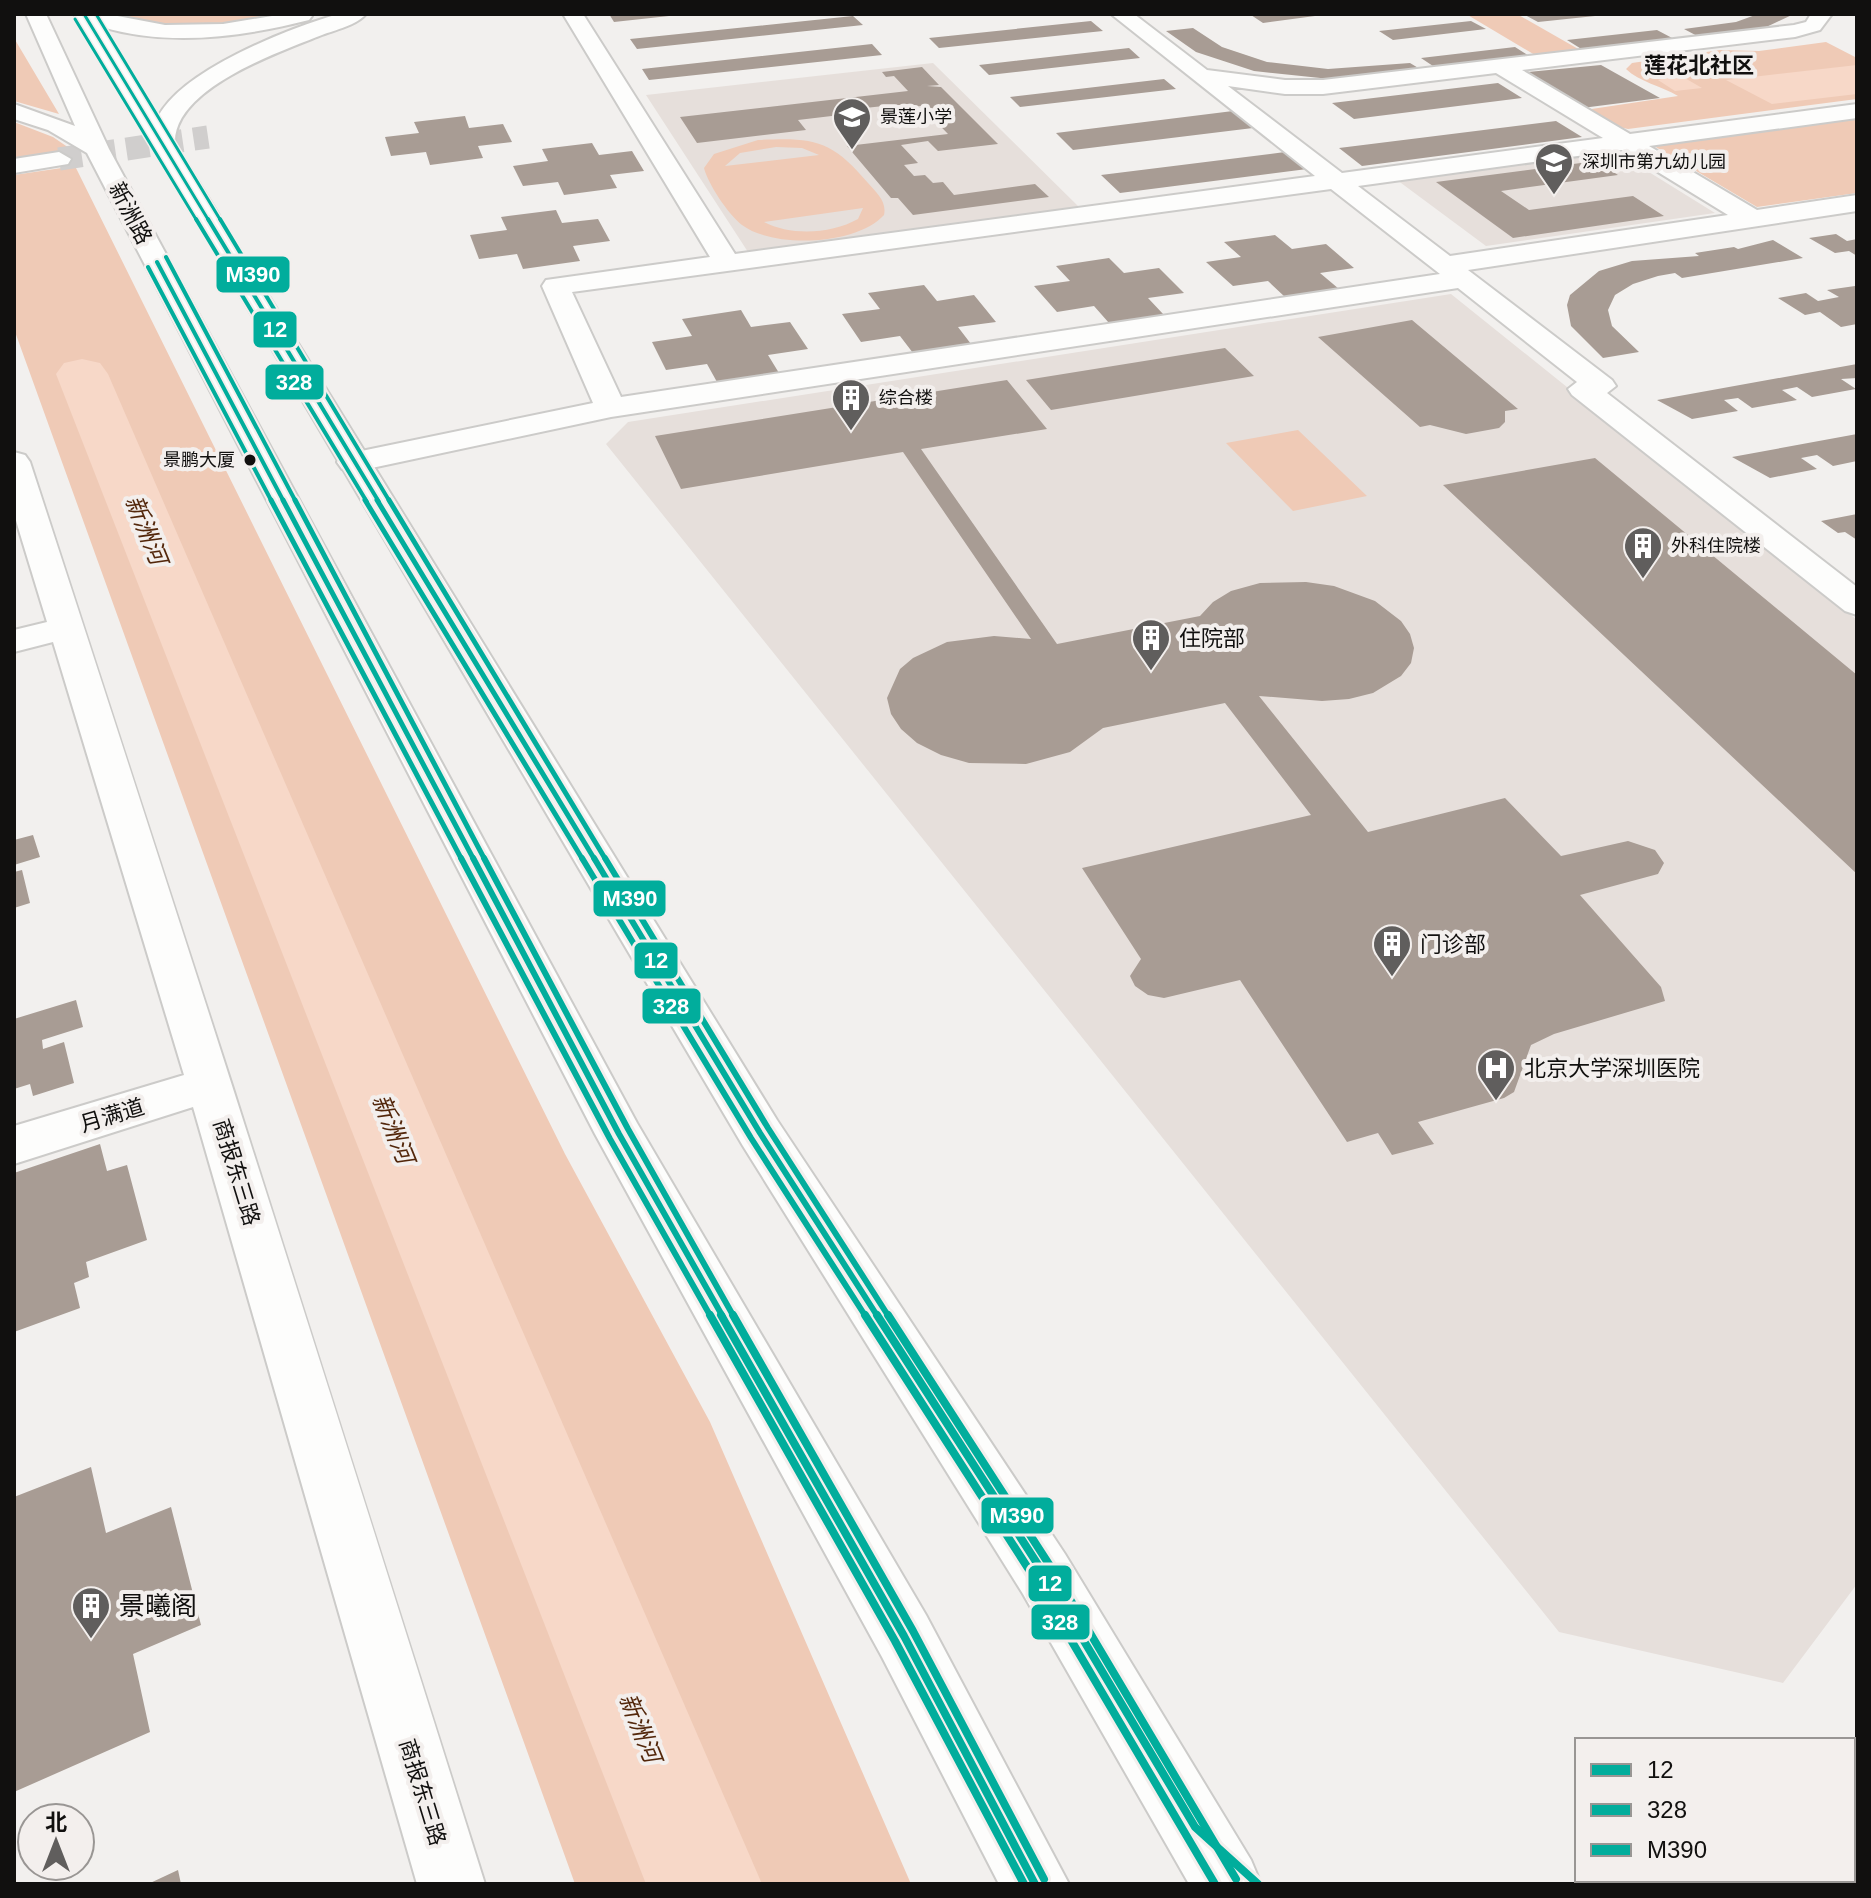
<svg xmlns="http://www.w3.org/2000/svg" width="1871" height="1898" font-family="Arial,'Noto Sans SC',sans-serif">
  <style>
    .built { fill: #e6dfdb }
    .green { fill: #efcab6; fill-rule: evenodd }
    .water { fill: #f7d8c8 }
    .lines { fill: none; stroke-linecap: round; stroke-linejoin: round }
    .river { fill: #f7d8c8; fill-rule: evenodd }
    .building { fill: #a89c94 }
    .minor-tunnel { stroke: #d0cecd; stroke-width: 23; stroke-dasharray: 23 11; stroke-linecap: butt }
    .minor-casing { stroke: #cccbc9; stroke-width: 4 }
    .major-casing { stroke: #cccbc9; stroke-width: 4 }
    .minor { fill: #fdfdfc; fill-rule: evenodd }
    .major { fill: #fdfdfc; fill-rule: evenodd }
    .bus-1-far4-casing { stroke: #f3efed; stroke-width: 6 }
    .bus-1-far3-casing { stroke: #f3efed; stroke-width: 8 }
    .bus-1-far2-casing { stroke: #f3efed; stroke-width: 10 }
    .bus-1-far1-casing { stroke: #f3efed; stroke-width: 12 }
    .bus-1-casing { stroke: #f3efed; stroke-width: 14 }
    .bus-2-far4-casing { stroke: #f3efed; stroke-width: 6 }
    .bus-2-far3-casing { stroke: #f3efed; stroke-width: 8 }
    .bus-2-far2-casing { stroke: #f3efed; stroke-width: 10 }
    .bus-2-far1-casing { stroke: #f3efed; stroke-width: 12 }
    .bus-2-casing { stroke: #f3efed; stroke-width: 14 }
    .bus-3-far4-casing { stroke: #f3efed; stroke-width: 6 }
    .bus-3-far3-casing { stroke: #f3efed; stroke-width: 8 }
    .bus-3-far2-casing { stroke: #f3efed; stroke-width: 10 }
    .bus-3-far1-casing { stroke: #f3efed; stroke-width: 12 }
    .bus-3-casing { stroke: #f3efed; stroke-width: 14 }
    .bus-1-far4 { stroke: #01ad9c; stroke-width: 3 }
    .bus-1-far3 { stroke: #01ad9c; stroke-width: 4 }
    .bus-1-far2 { stroke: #01ad9c; stroke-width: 5 }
    .bus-1-far1 { stroke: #01ad9c; stroke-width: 6 }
    .bus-1 { stroke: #01ad9c; stroke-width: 8 }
    .bus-2-far4 { stroke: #01ad9c; stroke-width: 3 }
    .bus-2-far3 { stroke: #01ad9c; stroke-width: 4 }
    .bus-2-far2 { stroke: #01ad9c; stroke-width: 5 }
    .bus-2-far1 { stroke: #01ad9c; stroke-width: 6 }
    .bus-2 { stroke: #01ad9c; stroke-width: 8 }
    .bus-3-far4 { stroke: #01ad9c; stroke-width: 3 }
    .bus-3-far3 { stroke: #01ad9c; stroke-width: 4 }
    .bus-3-far2 { stroke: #01ad9c; stroke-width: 5 }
    .bus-3-far1 { stroke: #01ad9c; stroke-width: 6 }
    .bus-3 { stroke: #01ad9c; stroke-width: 8 }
    .bus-dot { fill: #11100f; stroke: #f3efed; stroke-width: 3 }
    .labels { text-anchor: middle; stroke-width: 8; stroke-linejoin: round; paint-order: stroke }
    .far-poi-label { font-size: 18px; fill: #11100f; stroke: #f3efed; text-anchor: start }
    .far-bus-label { font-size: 18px; fill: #11100f; stroke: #f3efed; text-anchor: end }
    .far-quarter-label { font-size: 22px; font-weight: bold; fill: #11100f; stroke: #f3efed }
    .street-label { font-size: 22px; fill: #11100f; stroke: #f3efed }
    .poi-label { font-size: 22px; fill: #11100f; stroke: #f3efed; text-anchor: start }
    .water-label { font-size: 24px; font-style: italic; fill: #53270b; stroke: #f3efed }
    .near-poi-label { font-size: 26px; fill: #11100f; stroke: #f3efed; text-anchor: start }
    .line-badge { stroke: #f3efed; stroke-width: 3 }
    .badge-label { font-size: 22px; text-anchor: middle; font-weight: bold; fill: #fff }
  </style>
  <rect width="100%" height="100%" fill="#f2f0ee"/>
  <path class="built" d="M 933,63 L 1079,207 L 748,252 L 646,95 Z
    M 1615,151 L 1715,213 L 1486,246 L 1397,180 Z
    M 1451,294 L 1857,620 L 1857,1584 L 1783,1683 L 1559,1632 L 606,444 L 628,422 Z"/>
  <path class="green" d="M 113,14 L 283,14 C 229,24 166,34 113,14 Z
    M 1466,14 L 1517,14 L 1580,50 L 1535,55 Z
    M 14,38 L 59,114 L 14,101 Z
    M 1826,42 L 1857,58 L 1857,99 L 1628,129 L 1610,125 L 1585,110 L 1678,96 C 1662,86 1639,82 1626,69 L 1632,63 L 1720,50 L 1759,51 Z
    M 1857,119 L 1857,193 L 1757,207 L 1654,146 Z
    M 14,122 L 53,137 L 72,150 L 14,159 Z
    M 758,140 C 814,137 832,140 868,183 C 877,193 887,202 884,215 C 857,245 774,249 742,225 C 728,214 708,184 704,168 L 714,154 ZM 776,147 L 802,148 L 819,155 L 725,166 L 740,153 ZM 863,208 L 858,219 C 831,234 791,236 764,222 Z
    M 75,166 L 565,1154 L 710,1422 L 911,1884 L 575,1884 L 14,329 L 14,175 Z
    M 1298,430 L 1367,496 L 1293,511 L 1226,443 Z"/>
  <path class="water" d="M 1857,65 L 1857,94 L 1772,104 L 1726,80 Z
    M 1654,67 L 1671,70 L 1676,77 L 1683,77 L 1702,88 L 1675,91 L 1658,80 L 1666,78 L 1645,70 Z"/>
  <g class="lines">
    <path class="river" d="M 82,359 L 100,363 L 108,374 L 762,1884 L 646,1884 L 56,374 L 64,363 Z"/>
  </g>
  <path class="building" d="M 609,14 L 669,14 L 669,16 L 614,22 Z
    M 1330,14 L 1263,23 L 1251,15 L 1256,14 Z
    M 1523,14 L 1594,14 L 1595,16 L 1538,22 Z
    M 1758,14 L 1794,14 L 1760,30 L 1701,38 L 1684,29 L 1736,22 Z
    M 853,16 L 863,25 L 637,49 L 630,39 Z
    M 1091,21 L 1103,31 L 939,48 L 929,38 Z
    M 1471,21 L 1486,29 L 1393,40 L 1379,31 Z
    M 1193,28 L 1222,47 L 1267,62 L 1328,69 L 1410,63 L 1425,72 L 1330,79 L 1254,71 L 1196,52 L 1166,31 Z
    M 1657,30 L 1674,39 L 1583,50 L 1567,40 Z
    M 872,44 L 882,55 L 649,80 L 642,69 Z
    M 1515,47 L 1531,57 L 1436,68 L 1421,58 Z
    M 1129,48 L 1140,58 L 989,75 L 979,65 Z
    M 1601,65 L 1660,98 L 1582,108 L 1526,76 L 1528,72 Z
    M 922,67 L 939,85 L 927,86 L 941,87 L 998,144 L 938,151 L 928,141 L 901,145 L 918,163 L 904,165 L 914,176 L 925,175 L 933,183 L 943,182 L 954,195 L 1035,184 L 1049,197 L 913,215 L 898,198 L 891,198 L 847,146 L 948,134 L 921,106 L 898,109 L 893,105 L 837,111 L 840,115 L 798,120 L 806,130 L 697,143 L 680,117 L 908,91 L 894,76 L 886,77 L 882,72 Z
    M 1164,79 L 1176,89 L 1020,107 L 1010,97 Z
    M 1498,83 L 1522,98 L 1354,119 L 1332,103 Z
    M 1233,111 L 1253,128 L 1073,150 L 1056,133 Z
    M 465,116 L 469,128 L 503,124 L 512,142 L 478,146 L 483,158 L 430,165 L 426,152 L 391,156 L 385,137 L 419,133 L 414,122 Z
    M 1556,121 L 1582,137 L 1362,166 L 1339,148 Z
    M 592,143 L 599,155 L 632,151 L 644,171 L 610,175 L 617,188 L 564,195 L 558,182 L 523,186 L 513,166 L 548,161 L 542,149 Z
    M 1285,152 L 1307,169 L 1120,193 L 1101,175 Z
    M 1596,161 L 1618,175 L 1501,191 L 1529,210 L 1633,196 L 1664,216 L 1513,238 L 1436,182 Z
    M 556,210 L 562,223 L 598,219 L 610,241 L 573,246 L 580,261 L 523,269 L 517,254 L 479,259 L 470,235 L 507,230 L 501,217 Z
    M 1836,234 L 1847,241 L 1857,239 L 1857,256 L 1849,251 L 1835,253 L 1809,238 Z
    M 1275,235 L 1292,249 L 1326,244 L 1354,268 L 1320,273 L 1339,289 L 1285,297 L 1268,281 L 1233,286 L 1206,262 L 1241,257 L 1224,242 Z
    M 1773,240 L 1803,258 L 1682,278 L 1675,273 L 1658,276 L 1633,284 L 1615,295 L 1608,310 L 1612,326 L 1639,352 L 1603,358 L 1571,326 L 1567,305 L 1570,295 L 1599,271 L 1632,261 L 1699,256 L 1695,253 L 1734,247 L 1738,249 Z
    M 1109,258 L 1124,273 L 1159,268 L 1184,293 L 1148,298 L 1164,315 L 1109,323 L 1094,306 L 1057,312 L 1034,286 L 1070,281 L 1056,266 Z
    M 924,285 L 937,301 L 974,295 L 996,322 L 958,327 L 971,344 L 913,353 L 900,336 L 861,342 L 842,314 L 880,309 L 868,293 Z
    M 1855,286 L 1857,324 L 1841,327 L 1820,312 L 1805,315 L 1778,298 L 1806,293 L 1818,301 L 1839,297 L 1827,290 Z
    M 741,310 L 751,327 L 790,322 L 808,349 L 768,355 L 779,373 L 717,382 L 707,364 L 666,370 L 652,342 L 692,336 L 682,319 Z
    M 1412,320 L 1518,409 L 1505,411 L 1505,422 L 1499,428 L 1466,434 L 1430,425 L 1420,427 L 1318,337 Z
    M 1225,348 L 1254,376 L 1051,410 L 1026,380 Z
    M 1857,364 L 1857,378 L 1841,379 L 1856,389 L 1812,397 L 1797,387 L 1782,390 L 1797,400 L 1752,408 L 1738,398 L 1724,400 L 1738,411 L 1692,419 L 1657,400 Z
    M 1007,380 L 1047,429 L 921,449 L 1057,644 L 1200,616 L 1213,602 L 1231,591 L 1260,583 L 1306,582 L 1334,586 L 1375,601 L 1401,621 L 1410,634 L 1414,648 L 1411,663 L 1401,676 L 1373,693 L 1349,699 L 1322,701 L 1259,696 L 1368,832 L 1505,798 L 1561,856 L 1628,841 L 1655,850 L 1664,863 L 1658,874 L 1580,895 L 1661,987 L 1665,1001 L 1554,1034 L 1531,1045 L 1514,1092 L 1504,1098 L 1418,1122 L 1434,1144 L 1392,1155 L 1378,1133 L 1347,1142 L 1240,980 L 1164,998 L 1148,995 L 1135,986 L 1130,976 L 1141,959 L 1082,868 L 1311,815 L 1225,703 L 1103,728 L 1070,752 L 1026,764 L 969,763 L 941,755 L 917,743 L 901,729 L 891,714 L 887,698 L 900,669 L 913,658 L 947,642 L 994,636 L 1031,639 L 903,452 L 681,489 L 655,436 Z
    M 1857,434 L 1857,461 L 1833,466 L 1817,455 L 1801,458 L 1817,469 L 1770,478 L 1732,457 Z
    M 1595,458 L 1857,675 L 1857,874 L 1443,485 Z
    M 1857,514 L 1857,540 L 1845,532 L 1838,533 L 1821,521 Z
    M 33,835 L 40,857 L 14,865 L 14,840 Z
    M 22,870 L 30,903 L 14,908 L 14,872 Z
    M 76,1000 L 83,1027 L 42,1040 L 43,1049 L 64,1042 L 74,1083 L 33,1096 L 30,1084 L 14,1089 L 14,1019 Z
    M 100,1144 L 107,1171 L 127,1165 L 147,1240 L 86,1262 L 89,1277 L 74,1283 L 80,1308 L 14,1332 L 14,1173 Z
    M 91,1467 L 106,1533 L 171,1507 L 201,1625 L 133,1654 L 150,1732 L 14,1792 L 14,1497 Z
    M 178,1870 L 181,1884 L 148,1884 Z"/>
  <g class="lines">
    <path class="minor-tunnel" d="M 59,159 L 208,137"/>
    <g class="minor-casing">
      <path id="minor" d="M 563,14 L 583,14 L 735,254 L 1315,176 L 1111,14 L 1134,14 L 1207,70 L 1285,80 L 1323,80 L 1794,25 L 1806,22 L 1811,14 L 1832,14 L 1820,30 L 1795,37 L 1522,70 L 1630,134 L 1857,104 L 1857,118 L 1649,146 L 1757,210 L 1857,195 L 1857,211 L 1468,270 L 1612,380 L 1616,386 L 1607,393 L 1857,587 L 1857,615 L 1845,611 L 1572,395 L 1568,389 L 1577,382 L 1458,288 L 611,417 L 353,472 L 342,469 L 337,462 L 342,455 L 593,403 L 542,286 L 546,280 L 710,257 ZM 1496,73 L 1603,138 L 1342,173 L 1228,86 L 1285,94 L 1323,94 ZM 1622,150 L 1728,215 L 1450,256 L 1358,186 ZM 1331,189 L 1440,274 L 621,397 L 572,292 Z
        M 59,152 L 71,159 L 68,164 L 14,173 L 14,159 Z
        M 14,452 L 25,455 L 30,462 C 185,935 336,1409 485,1884 L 417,1884 L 193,1107 L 14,1164 L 14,1126 L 184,1075 L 53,642 L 14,652 L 14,630 L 47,622 L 14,514 Z"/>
    </g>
    <g class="major-casing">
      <path id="major" d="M 26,14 L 46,14 L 109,149 L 637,1123 L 926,1615 L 1069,1884 L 999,1884 L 882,1657 L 595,1134 L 87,153 L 48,130 L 14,119 L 14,104 L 75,126 Z
        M 74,14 L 107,14 L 165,25 L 223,24 L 284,14 L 312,16 L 309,20 C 242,37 170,47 102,27 L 158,117 C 182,70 285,30 335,15 C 344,12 356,14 366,14 C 357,25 335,30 322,35 C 279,52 172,89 175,144 L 777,1120 L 1065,1554 L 1251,1860 L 1261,1884 L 1189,1884 L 1023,1594 L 743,1146 Z"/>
    </g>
    <use href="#minor" class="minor"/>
    <use href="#major" class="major"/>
    <g class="bus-1-far4-casing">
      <path id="bus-1-far4" d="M 84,14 L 209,221"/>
    </g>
    <g class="bus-1-far3-casing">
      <path id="bus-1-far3" d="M 208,219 L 379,502
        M 157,262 L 284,502"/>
    </g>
    <g class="bus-1-far2-casing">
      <path id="bus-1-far2" d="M 283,500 L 474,860
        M 377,500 L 595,860"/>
    </g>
    <g class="bus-1-far1-casing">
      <path id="bus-1-far1" d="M 473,858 L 619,1134 L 723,1317
        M 594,858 L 760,1133 L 878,1317"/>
    </g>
    <g class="bus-1-casing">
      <path id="bus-1" d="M 721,1315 L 904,1636 L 1035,1884
        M 877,1315 L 1044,1574 L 1195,1827 L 1258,1884"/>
    </g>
    <g class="bus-2-far4-casing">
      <path id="bus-2-far4" d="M 75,19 L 197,221"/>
    </g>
    <g class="bus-2-far3-casing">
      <path id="bus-2-far3" d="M 196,219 L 367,502
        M 148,267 L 272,502"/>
    </g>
    <g class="bus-2-far2-casing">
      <path id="bus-2-far2" d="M 271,500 L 462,860
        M 365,500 L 583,860"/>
    </g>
    <g class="bus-2-far1-casing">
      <path id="bus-2-far1" d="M 461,858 L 610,1139 L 711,1317
        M 582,858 L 751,1138 L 866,1317"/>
    </g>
    <g class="bus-2-casing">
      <path id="bus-2" d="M 710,1315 L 895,1641 L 1024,1884
        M 865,1315 L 1035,1579 L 1215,1884"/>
    </g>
    <g class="bus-3-far4-casing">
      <path id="bus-3-far4" d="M 96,14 L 221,221"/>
    </g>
    <g class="bus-3-far3-casing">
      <path id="bus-3-far3" d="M 220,219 L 390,502
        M 166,257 L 296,502"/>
    </g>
    <g class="bus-3-far2-casing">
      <path id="bus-3-far2" d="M 295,500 L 485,860
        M 389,500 L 606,860"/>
    </g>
    <g class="bus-3-far1-casing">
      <path id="bus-3-far1" d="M 484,858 L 628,1129 L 734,1317
        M 605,858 L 768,1128 L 889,1317"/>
    </g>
    <g class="bus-3-casing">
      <path id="bus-3" d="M 733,1315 L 913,1631 L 1044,1879
        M 888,1315 L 1052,1569 L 1236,1879"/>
    </g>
    <use href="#bus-1-far4" class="bus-1-far4"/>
    <use href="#bus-1-far3" class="bus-1-far3"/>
    <use href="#bus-1-far2" class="bus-1-far2"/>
    <use href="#bus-1-far1" class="bus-1-far1"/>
    <use href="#bus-1" class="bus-1"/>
    <use href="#bus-2-far4" class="bus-2-far4"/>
    <use href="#bus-2-far3" class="bus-2-far3"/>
    <use href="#bus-2-far2" class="bus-2-far2"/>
    <use href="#bus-2-far1" class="bus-2-far1"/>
    <use href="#bus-2" class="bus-2"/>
    <use href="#bus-3-far4" class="bus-3-far4"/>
    <use href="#bus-3-far3" class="bus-3-far3"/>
    <use href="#bus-3-far2" class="bus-3-far2"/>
    <use href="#bus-3-far1" class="bus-3-far1"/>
    <use href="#bus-3" class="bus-3"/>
  </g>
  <defs>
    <g id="school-pin" transform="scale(2)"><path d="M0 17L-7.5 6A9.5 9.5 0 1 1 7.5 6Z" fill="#605e5d" stroke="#f3efed"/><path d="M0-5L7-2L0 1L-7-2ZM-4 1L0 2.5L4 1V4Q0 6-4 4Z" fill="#fff"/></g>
    <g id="building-pin" transform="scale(2)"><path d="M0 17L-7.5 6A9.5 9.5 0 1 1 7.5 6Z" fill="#605e5d" stroke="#f3efed"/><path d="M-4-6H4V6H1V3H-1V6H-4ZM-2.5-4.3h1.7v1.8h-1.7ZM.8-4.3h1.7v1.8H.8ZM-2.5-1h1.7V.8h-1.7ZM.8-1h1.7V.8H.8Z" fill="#fff"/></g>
    <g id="hospital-pin" transform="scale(2)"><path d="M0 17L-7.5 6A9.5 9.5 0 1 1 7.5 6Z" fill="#605e5d" stroke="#f3efed"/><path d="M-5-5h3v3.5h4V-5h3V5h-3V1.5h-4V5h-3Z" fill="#fff"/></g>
  </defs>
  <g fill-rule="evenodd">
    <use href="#school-pin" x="852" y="117"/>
    <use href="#school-pin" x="1554" y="162"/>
    <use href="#building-pin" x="851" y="398"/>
    <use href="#building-pin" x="1643" y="546"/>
    <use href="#building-pin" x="1151" y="638"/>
    <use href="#building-pin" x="1392" y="944"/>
    <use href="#hospital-pin" x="1496" y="1068"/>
    <use href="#building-pin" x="91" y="1606"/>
  </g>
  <circle class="bus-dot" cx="250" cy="460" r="7"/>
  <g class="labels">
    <g class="far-poi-label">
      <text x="880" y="123">景莲小学</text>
      <text x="1582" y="168">深圳市第九幼儿园</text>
      <text x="879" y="404">综合楼</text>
      <text x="1671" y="552">外科住院楼</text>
    </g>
    <g class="far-bus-label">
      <text x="235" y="466">景鹏大厦</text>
    </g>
    <g class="far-quarter-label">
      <text x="1699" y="73">莲花北社区</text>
    </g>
    <g class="street-label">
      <text transform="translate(131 213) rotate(62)" y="8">新洲路</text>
      <text transform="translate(112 1115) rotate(-17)" y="8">月满道</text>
      <text transform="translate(237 1172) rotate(73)" y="8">商报东三路</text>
      <text transform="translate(423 1792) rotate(73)" y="8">商报东三路</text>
    </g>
    <g class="poi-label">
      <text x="1179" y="646">住院部</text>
      <text x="1420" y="952">门诊部</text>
      <text x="1524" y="1076">北京大学深圳医院</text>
    </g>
    <g class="water-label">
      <text transform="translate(146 530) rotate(68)" y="8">新洲河</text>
      <text transform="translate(393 1129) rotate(68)" y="8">新洲河</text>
      <text transform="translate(640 1728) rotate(68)" y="8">新洲河</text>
    </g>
    <g class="near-poi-label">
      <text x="119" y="1615">景曦阁</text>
    </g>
  </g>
  <g class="line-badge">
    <rect x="215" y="255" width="76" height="39" rx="8" fill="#01ad9c"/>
    <rect x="252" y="310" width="46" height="39" rx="8" fill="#01ad9c"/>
    <rect x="264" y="363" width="61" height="38" rx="8" fill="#01ad9c"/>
    <rect x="592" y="879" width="75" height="39" rx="8" fill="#01ad9c"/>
    <rect x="633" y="941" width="46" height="39" rx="8" fill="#01ad9c"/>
    <rect x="641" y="987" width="61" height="38" rx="8" fill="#01ad9c"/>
    <rect x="980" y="1496" width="75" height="39" rx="8" fill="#01ad9c"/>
    <rect x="1027" y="1564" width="46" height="39" rx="8" fill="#01ad9c"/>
    <rect x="1030" y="1603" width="61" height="38" rx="8" fill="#01ad9c"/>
  </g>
  <g class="badge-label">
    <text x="253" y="282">M390</text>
    <text x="275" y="337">12</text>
    <text x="294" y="390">328</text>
    <text x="630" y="906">M390</text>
    <text x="656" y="968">12</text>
    <text x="671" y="1014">328</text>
    <text x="1017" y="1523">M390</text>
    <text x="1050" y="1591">12</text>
    <text x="1060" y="1630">328</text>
  </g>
  <rect width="1871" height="1898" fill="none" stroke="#11100f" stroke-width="32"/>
  <rect x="1575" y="1738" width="280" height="144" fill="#f3efed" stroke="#999694" stroke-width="2"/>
  <rect x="1591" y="1764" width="40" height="12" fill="#01ad9c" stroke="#999694" stroke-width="2"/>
  <text x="1647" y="1778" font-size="24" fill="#11100f">12</text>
  <rect x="1591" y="1804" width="40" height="12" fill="#01ad9c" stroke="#999694" stroke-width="2"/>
  <text x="1647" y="1818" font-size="24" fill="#11100f">328</text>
  <rect x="1591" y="1844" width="40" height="12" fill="#01ad9c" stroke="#999694" stroke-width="2"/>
  <text x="1647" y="1858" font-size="24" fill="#11100f">M390</text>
  <g transform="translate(56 1842)"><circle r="38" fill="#f3efed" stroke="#999694" stroke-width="2"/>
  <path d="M0-6L14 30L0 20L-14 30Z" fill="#605e5d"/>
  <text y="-12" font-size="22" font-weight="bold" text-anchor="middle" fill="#11100f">北</text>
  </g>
</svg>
